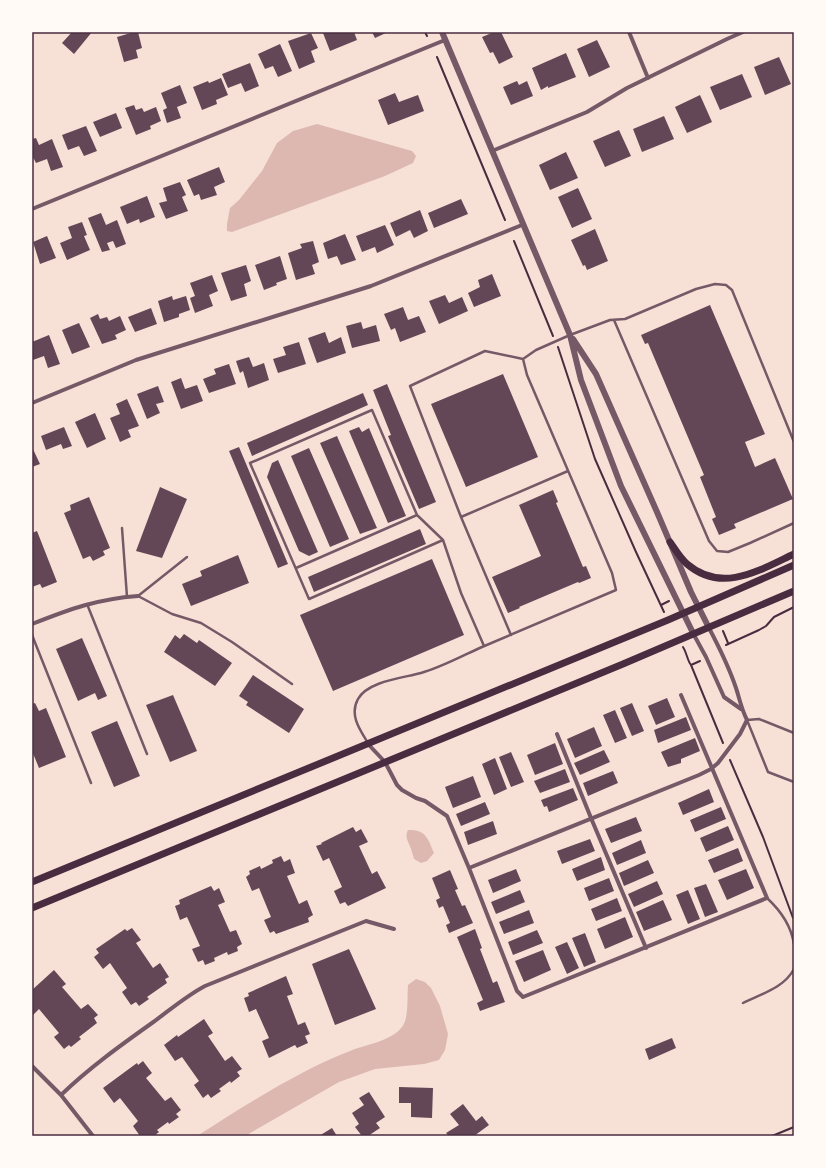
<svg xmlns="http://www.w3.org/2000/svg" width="826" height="1168" font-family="Arial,sans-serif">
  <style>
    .water { fill: #dcb8b0 }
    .building { fill: #644757 }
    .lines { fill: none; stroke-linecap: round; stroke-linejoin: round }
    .path { stroke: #4a2c40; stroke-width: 2 }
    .service { stroke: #755966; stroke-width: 2.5 }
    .minor { stroke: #755966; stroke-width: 4 }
    .tertiary { stroke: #755966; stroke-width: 6 }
    .secondary { stroke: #4a2c40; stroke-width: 7 }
    .neatline { fill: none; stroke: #4a2c40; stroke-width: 1.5 }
  </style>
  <rect width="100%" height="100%" fill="#f7e1d7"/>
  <path class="water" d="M 317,124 L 412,151 L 416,156 L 413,163 L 385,176 L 232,232 L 227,231 L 227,224 L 230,208 L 239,200 L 262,171 L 277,143 L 293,131 Z
    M 408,830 C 426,829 428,839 434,853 L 427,861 L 421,863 L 414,859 C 413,855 412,852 411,849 C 409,842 404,838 408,830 Z
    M 416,979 L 425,982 L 431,988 L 440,1006 L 448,1034 L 445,1050 L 439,1060 L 424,1064 L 375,1069 L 339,1082 L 245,1136 L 197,1136 C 248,1104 299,1070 355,1049 C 370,1044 392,1040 402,1027 C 409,1019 407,996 408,985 Z"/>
  <path class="building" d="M 72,32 L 92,32 L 74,54 L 62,43 Z
    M 134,32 L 138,32 L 142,48 L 136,50 L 138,58 L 124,62 L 117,37 Z
    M 326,32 L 354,32 L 357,40 L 330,51 L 323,33 Z
    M 372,32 L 388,32 L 375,38 Z
    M 494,32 L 501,32 L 513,57 L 499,64 L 493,52 L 490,53 L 482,37 Z
    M 311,33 L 318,48 L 311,51 L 315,62 L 299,69 L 288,41 Z
    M 597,40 L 610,67 L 589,77 L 577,49 Z
    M 280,44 L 292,71 L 278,77 L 273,66 L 265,69 L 258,54 Z
    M 566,53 L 576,77 L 548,88 L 548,86 L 541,90 L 532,68 Z
    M 779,57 L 791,84 L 765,95 L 754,67 Z
    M 250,63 L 259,86 L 245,92 L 241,83 L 228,88 L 222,74 Z
    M 742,74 L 752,97 L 720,110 L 710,87 Z
    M 221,78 L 228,95 L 216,100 L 217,104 L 202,110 L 193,87 L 208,81 L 209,83 Z
    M 517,81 L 519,85 L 527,81 L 533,96 L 511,105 L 503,87 Z
    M 180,85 L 187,103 L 177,107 L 181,118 L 167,123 L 163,110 L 167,108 L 161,93 Z
    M 395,93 L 399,102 L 418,95 L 424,111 L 388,125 L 378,100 Z
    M 700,95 L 712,122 L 687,133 L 675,107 Z
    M 134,105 L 136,110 L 142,108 L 144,112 L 156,107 L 161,121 L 150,126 L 151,129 L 136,135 L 125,108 Z
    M 116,113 L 122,128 L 100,137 L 93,122 Z
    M 664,116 L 674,139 L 642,152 L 633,129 Z
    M 86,126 L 97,151 L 84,156 L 79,146 L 68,150 L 62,135 Z
    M 619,130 L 631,156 L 605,167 L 593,141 Z
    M 36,138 L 39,145 L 52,139 L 63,167 L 51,171 L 47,159 L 36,163 L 32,155 L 32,139 Z
    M 566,152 L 578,178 L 550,190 L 539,165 Z
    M 219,167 L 225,182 L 214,187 L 217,195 L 201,200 L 199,194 L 194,196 L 187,180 Z
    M 180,182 L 186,195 L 182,197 L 188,211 L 166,219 L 159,203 L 167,201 L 163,188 Z
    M 578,188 L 592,219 L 572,228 L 558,197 Z
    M 147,196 L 155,217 L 140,223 L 139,219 L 127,224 L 120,207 Z
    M 461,199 L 468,214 L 434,228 L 428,213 Z
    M 420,210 L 428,231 L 414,238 L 410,230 L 396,237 L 390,223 Z
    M 101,213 L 106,225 L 117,220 L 126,244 L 116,248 L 113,241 L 107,243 L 110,250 L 102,252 L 88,218 Z
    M 82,222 L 87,235 L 84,236 L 90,250 L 67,260 L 60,243 L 72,238 L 68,227 Z
    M 385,225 L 394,245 L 377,253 L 375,247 L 362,252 L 356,236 Z
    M 595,229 L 608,261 L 587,270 L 585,265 L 583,266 L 571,240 Z
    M 345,234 L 356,260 L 341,265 L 337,256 L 328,259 L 323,243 Z
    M 47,236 L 56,258 L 40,264 L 33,242 Z
    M 313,241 L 319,262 L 312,265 L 315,274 L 296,280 L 288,253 L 302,248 L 300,244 Z
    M 280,256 L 287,279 L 276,283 L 277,285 L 264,290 L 255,265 Z
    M 246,265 L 251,281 L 244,284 L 247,296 L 231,301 L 221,273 Z
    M 492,274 L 501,296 L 474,307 L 468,293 L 480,287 L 478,280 Z
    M 212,275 L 218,291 L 209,295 L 213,306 L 195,313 L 190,298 L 195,296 L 190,283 Z
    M 445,295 L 449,303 L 462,297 L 468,311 L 439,324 L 429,301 Z
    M 172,296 L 173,300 L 186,296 L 190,310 L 179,314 L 179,317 L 164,322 L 158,301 Z
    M 710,305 L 765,434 L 745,442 L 755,467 L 775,458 L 793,499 L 734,524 L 736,528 L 719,535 L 712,519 L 716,517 L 700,477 L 704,475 L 648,343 L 645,344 L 641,335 Z
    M 403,307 L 408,320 L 419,316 L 426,332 L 400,342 L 395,328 L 391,330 L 384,314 Z
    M 151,308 L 157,324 L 135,332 L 128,317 Z
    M 98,314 L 100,319 L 107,317 L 109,321 L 120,316 L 126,330 L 115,335 L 117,339 L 102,344 L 90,318 Z
    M 361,322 L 363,329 L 376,325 L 380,341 L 352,348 L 346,326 Z
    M 79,323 L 90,347 L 72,354 L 62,330 Z
    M 325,332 L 329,343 L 341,337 L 346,353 L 317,363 L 308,338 Z
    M 49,335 L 60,364 L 48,368 L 44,356 L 33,360 L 32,342 Z
    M 299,342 L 306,364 L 278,373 L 273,359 L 286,355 L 283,347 Z
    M 249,357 L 253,367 L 264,363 L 269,380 L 248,388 L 243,371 L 240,373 L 236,361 Z
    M 229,364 L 236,384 L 209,393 L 203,379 L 216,374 L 214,369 Z
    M 503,374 L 538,457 L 466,487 L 431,404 Z
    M 181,378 L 185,389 L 197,385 L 203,401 L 181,409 L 171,382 Z
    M 387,384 L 436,502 L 419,509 L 388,436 L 391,435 L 373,390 Z
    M 158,386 L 164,402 L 156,404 L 160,413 L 147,419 L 137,394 Z
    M 363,393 L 368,405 L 252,456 L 247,443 Z
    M 127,399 L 139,426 L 128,430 L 131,437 L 120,442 L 110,418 L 120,414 L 116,404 Z
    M 95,413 L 106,439 L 87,448 L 75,422 Z
    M 64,427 L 72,446 L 63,449 L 61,444 L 46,450 L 41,436 Z
    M 359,427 L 362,432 L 369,428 L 406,516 L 388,523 L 349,431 Z
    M 337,436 L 377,528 L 360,534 L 320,443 Z
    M 32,447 L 40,464 L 32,467 Z
    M 239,447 L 288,564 L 278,568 L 229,451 Z
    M 309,448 L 349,539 L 330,547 L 291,456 Z
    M 278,460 L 318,552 L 309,556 L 299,551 L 267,477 L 272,463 Z
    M 160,487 L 187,499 L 162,558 L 136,551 Z
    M 553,490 L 558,502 L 556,503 L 583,567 L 586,566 L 591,578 L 579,583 L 578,582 L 519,607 L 520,608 L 508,613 L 492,577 L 541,556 L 519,505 Z
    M 89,497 L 110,548 L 103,551 L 105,555 L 93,561 L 90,556 L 83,559 L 64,513 L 71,510 L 70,505 Z
    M 420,529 L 426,544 L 314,592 L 308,577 Z
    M 37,531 L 57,582 L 42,588 L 40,584 L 32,587 L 32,533 Z
    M 238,555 L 249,583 L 191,606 L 182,584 L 202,576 L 200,571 Z
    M 432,559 L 464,635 L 333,691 L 300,615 Z
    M 184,634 L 197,643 L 199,640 L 232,663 L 215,686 L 164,652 L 175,635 L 180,639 Z
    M 82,638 L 107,696 L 98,700 L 95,693 L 78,701 L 56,649 Z
    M 253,675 L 304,709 L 289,733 L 246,705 L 248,702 L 239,696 Z
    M 173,695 L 197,751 L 170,762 L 146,705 Z
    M 667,698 L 675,717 L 656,725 L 648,706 Z
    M 35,703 L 39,711 L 46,708 L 66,757 L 39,768 L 32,751 L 32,704 Z
    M 632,703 L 644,731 L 632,736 L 620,708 Z
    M 615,710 L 627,738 L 615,743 L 603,715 Z
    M 686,717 L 691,730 L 658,743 L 654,730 Z
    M 117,721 L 140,776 L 114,787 L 91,732 Z
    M 594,727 L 602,746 L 575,758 L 567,739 Z
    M 695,738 L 700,751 L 681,759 L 681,763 L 668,767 L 661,752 Z
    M 555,743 L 563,764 L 535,775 L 527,755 Z
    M 604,750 L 610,762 L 580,775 L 574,763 Z
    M 511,752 L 524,782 L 511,787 L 499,757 Z
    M 495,758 L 507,789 L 494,795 L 482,764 Z
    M 565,769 L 570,782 L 540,793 L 534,781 Z
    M 613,771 L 618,783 L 588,796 L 583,783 Z
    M 473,776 L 481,797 L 453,808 L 445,787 Z
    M 573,788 L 578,800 L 549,812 L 547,806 L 544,807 L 541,800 Z
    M 709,789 L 714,802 L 683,815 L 678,803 Z
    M 485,802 L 490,814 L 461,826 L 456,814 Z
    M 721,807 L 726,819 L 695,832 L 690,820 Z
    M 636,817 L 642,831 L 611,843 L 605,829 Z
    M 493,821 L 497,834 L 468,845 L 464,832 Z
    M 728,826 L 734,840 L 706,852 L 700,838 Z
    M 353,827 L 356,832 L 361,829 L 368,842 L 359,846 L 372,874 L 377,871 L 386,888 L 348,906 L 345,902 L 340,904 L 334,891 L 342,887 L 329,858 L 323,861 L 316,846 L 322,844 L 321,843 Z
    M 590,839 L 595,851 L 562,864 L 557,851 Z
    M 641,840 L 646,853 L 617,865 L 612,853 Z
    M 738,848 L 743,861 L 714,873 L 708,860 Z
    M 281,856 L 284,862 L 290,859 L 295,873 L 287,876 L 299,904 L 307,900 L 313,915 L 308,918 L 309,922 L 276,934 L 274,931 L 270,933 L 264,920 L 271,917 L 259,888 L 252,891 L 246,877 L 250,874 L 249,871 L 260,866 L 261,869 L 273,863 L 272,860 Z
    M 601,857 L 605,870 L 577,881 L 572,869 Z
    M 648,860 L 654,873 L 624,886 L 619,873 Z
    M 516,869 L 521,881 L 493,893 L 488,880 Z
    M 746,869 L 754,888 L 727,900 L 718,880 Z
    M 450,870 L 458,889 L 455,890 L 462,906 L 465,905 L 473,923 L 449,933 L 446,925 L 450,923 L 443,906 L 439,908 L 436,900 L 440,898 L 432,878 Z
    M 609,878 L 614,891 L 589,901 L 584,888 Z
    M 657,881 L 663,894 L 634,907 L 628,894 Z
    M 706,884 L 718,912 L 705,917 L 694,888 Z
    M 211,886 L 214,891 L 219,888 L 225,902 L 218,905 L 230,932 L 236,930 L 242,944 L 237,947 L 238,951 L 228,955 L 227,952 L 214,958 L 215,961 L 205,965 L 203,960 L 198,962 L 192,949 L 200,946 L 187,917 L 180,920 L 175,906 L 180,904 L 179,900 Z
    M 520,890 L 525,902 L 496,914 L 491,902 Z
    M 688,890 L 700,919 L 688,924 L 676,895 Z
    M 617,898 L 622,911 L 596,921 L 591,909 Z
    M 663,900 L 672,920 L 644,931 L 636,912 Z
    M 529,910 L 534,923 L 504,934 L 499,922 Z
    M 625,917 L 633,937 L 605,949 L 597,929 Z
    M 132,928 L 141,940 L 136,943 L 153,968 L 160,963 L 169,977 L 165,979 L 167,983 L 147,997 L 149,999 L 139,1006 L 136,1002 L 131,1005 L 122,992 L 127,988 L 110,963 L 103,969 L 94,957 L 99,953 L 96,949 L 125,929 L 127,931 Z
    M 475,929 L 482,948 L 480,949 L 493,983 L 497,981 L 505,1002 L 480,1011 L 477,1003 L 483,1000 L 457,937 Z
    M 537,930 L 543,943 L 513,955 L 508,942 Z
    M 585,933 L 596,962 L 584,967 L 572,938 Z
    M 567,942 L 579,968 L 567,974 L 555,947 Z
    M 349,949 L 376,1009 L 335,1025 L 312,964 Z
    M 543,950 L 551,970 L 524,982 L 515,961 Z
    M 54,970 L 66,984 L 62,987 L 81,1009 L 88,1004 L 98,1015 L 94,1018 L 97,1023 L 79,1037 L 81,1039 L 71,1047 L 69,1045 L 64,1049 L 54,1037 L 59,1033 L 39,1009 L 32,1016 L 32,990 Z
    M 286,976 L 293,994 L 287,996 L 298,1025 L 305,1022 L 310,1034 L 305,1036 L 308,1043 L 297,1048 L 295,1045 L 269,1058 L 262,1041 L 269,1038 L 256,1009 L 249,1012 L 244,998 L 249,996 L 248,993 Z
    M 204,1019 L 213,1033 L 208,1036 L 225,1061 L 232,1056 L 242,1069 L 237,1072 L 240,1076 L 231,1083 L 230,1081 L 219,1089 L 221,1091 L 211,1098 L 208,1094 L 203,1098 L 194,1085 L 199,1081 L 182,1057 L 175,1061 L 164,1045 L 177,1035 L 178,1037 Z
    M 672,1038 L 676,1048 L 649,1060 L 645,1049 Z
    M 143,1061 L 152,1073 L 146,1078 L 165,1101 L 171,1097 L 181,1110 L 176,1114 L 179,1117 L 169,1124 L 168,1122 L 157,1130 L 159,1132 L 154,1136 L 148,1136 L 147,1135 L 140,1136 L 133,1126 L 138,1121 L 120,1098 L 114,1103 L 103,1088 L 137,1063 L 138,1065 Z
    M 399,1087 L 433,1088 L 432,1118 L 411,1117 L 411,1103 L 399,1103 Z
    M 369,1092 L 385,1117 L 376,1123 L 380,1128 L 368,1136 L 362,1136 L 355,1127 L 359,1124 L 352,1113 L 364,1105 L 359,1098 Z
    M 463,1104 L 476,1121 L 482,1116 L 489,1125 L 474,1136 L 449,1136 L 446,1133 L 459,1125 L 450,1114 Z
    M 332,1128 L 337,1136 L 319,1136 Z"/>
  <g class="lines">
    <path class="path" d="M 425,32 L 427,36
      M 437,57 L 505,220
      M 514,241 L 553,336
      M 558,347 L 595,459 L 636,552 L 664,612
      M 661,605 L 669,601
      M 723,631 L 728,643
      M 726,645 L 759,630 L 766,626 L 774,617 L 794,607
      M 683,647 C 687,653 687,660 691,665 L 700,661
      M 691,665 L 723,743
      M 730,760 L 763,837 L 793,918
      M 772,1136 L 794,1127"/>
    <path class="service" d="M 614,320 L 709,541 L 717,551 L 728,552 L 750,543 L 794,523
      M 461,517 L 568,471
      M 122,528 L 127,597
      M 443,540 L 309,599 L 250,463 L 372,410 L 417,515 L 443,540 L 461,593 L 484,646
      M 187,557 L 138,596 L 172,614 L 201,623 L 232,642 L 292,684
      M 296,568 L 417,515
      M 87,604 L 147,754
      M 32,635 L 91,783
      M 511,635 L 461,517 L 410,386 L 485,351 L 523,359
      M 794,733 L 759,719 L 747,720 L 768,772 L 794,782
      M 368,743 C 360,730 349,715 358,699 C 368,681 403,678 421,673 C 440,668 464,655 482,647 C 527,628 572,609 616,590 L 612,573 L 527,375 L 523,359 L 536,350 L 570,335 L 610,320 L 625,319 L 696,289 L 715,284 L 726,285 L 732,290 L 794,442
      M 32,802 L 32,803
      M 767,898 C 781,911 791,925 794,944
      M 743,1003 C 761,994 784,988 794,969"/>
    <path class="minor" d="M 629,32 L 648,78
      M 492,151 L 587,112 L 627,88 L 727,39 L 743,32
      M 32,209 L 445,40
      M 32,403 L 136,360 L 371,286 L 522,225
      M 32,624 C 70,609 97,599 138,596
      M 694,635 L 706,657 L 724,697 L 741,709
      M 557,734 L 591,818 L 646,948
      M 368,744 L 385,762 L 397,785 L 402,790 L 416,798 L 425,801 L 447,816 L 469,868 L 517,991 L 523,997 L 767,898 L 681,695
      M 469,868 L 699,775 L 711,769 L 718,763 L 740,734 L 747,720 C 741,708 740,700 736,688 C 729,667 719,647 709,628
      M 32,1066 L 61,1095 L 93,1136
      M 61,1095 C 89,1068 121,1045 152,1023 C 170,1010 186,996 205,986 L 366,921 L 394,929"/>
    <path class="tertiary" d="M 442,32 L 570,335 L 581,380 L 621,486 L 694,635
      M 573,339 L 596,374 L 657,512 L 691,592 L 709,628"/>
    <path class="secondary" d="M 670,542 C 675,549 680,558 687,564 C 722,594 760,570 794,554
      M 32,882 L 668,620 L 794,565
      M 32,908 L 623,664 L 794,591"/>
  </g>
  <rect width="826" height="1168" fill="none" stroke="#fffaf5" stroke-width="66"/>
  <rect x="33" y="33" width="760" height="1102" class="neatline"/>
</svg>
